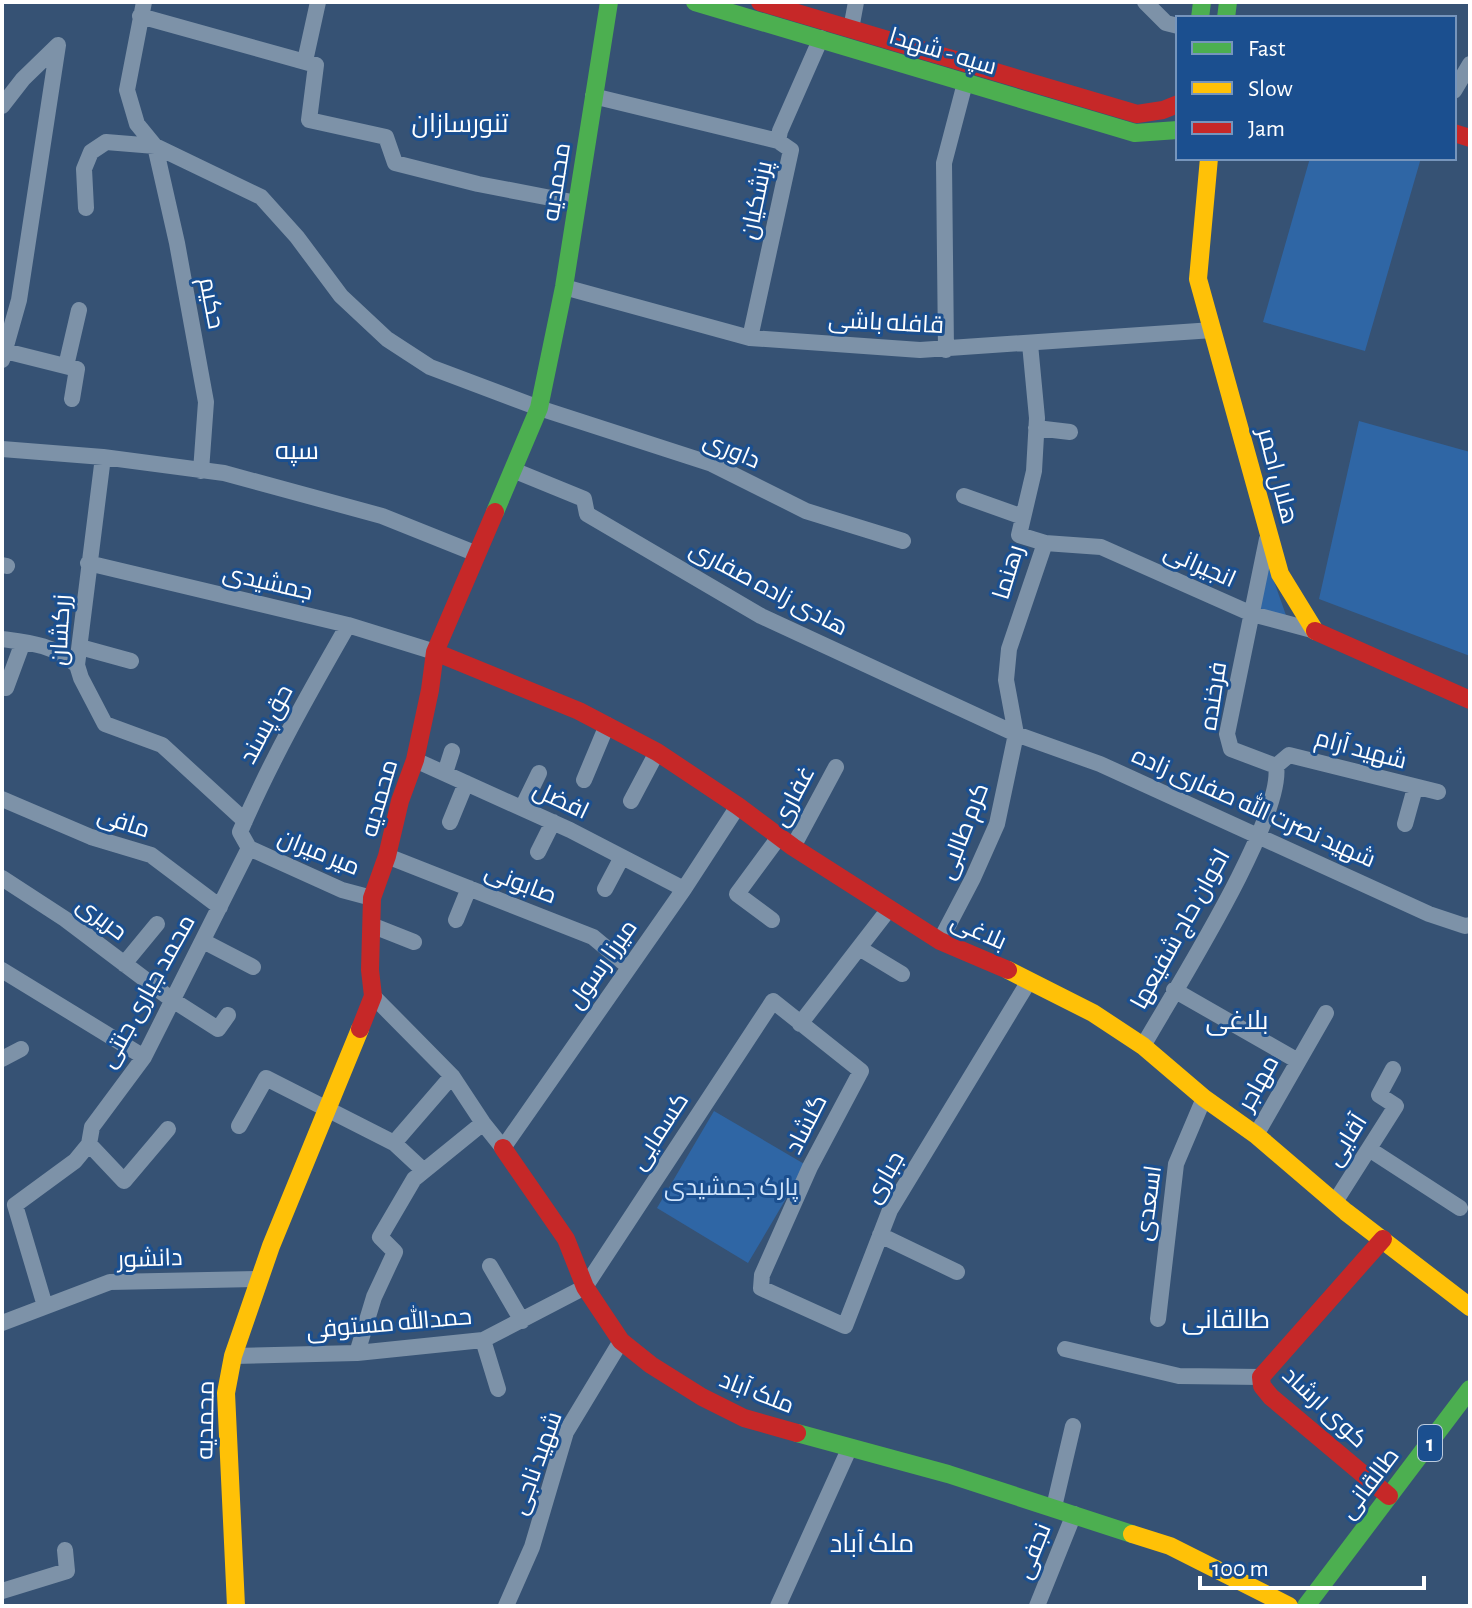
<svg xmlns="http://www.w3.org/2000/svg" width="1472" height="1608" font-family="'Alegreya Sans',Cairo,sans-serif">
  <style>
    .green { fill: #2f66a5 }
    .lines { fill: none; stroke-linecap: round; stroke-linejoin: round }
    .street { stroke: #7d92a8; stroke-width: 16 }
    .fast { stroke: #4caf50; stroke-width: 18 }
    .slow { stroke: #ffc107; stroke-width: 18 }
    .jam { stroke: #c62828; stroke-width: 18 }
    .labels { text-anchor: middle; stroke-width: 6; stroke-linejoin: round; paint-order: stroke }
    .shield { fill: #1b4f8f; stroke: #bbcadd; stroke-width: 2 }
    .shield-label { font-size: 22px; font-weight: bold; fill: #fff }
    .street-label { font-size: 24px; fill: #fff; stroke: #1b4f8f }
    .park-label { font-size: 24px; fill: #cfe3fa; stroke: #1b4f8f }
    .neighbourhood-label { font-size: 26px; fill: #fff; stroke: #1b4f8f }
  </style>
  <rect width="100%" height="100%" fill="#365274"/>
  <path class="green" d="M 1310,158 L 1421,158 L 1365,351 L 1263,322 Z
    M 1359,421 L 1470,452 L 1470,656 L 1319,599 Z
    M 1268,564 L 1288,621 L 1262,611 L 1260,606 Z
    M 714,1111 L 806,1165 L 748,1263 L 657,1208 Z"/>
  <g class="lines">
    <path class="street" d="M 144,2 L 127,90 L 137,124 L 155,146 L 177,243 L 206,402 L 201,471
      M 1145,2 L 1166,23 L 1178,26
      M 140,16 L 316,65 L 309,120 L 386,137 L 395,163 L 478,184 L 577,203
      M 851,29 L 856,2
      M 305,61 L 318,2
      M 1454,91 L 1470,64
      M 593,96 L 778,141
      M 2,106 L 23,79 L 58,45
      M 86,208 L 84,169 L 91,152 L 106,142 L 155,146 L 261,197 L 297,237 L 341,296 L 387,339 L 430,367 L 539,408 L 712,464 L 806,511 L 903,541
      M 564,287 L 750,338 L 920,350 L 1213,330
      M 750,338 L 791,150 L 778,141 L 780,131 L 821,38
      M 946,350 L 944,163 L 965,83
      M 5,351 L 77,369 L 72,399
      M 2,360 L 19,300 L 58,45
      M 66,366 L 79,310
      M 1036,428 L 1070,432
      M 2,449 L 103,457 L 224,473 L 382,516 L 477,554
      M 103,457 L 77,665 L 81,678 L 105,724 L 162,745 L 245,821
      M 513,470 L 584,499 L 587,514 L 761,616 L 1016,734 L 1100,764 L 1429,914 L 1465,926 L 1470,925
      M 964,496 L 1023,517
      M 1267,539 L 1227,734 L 1231,749 L 1276,766
      M 1045,543 L 1101,547 L 1252,614 L 1312,630
      M 88,563 L 348,625 L 435,652
      M 2,565 L 7,566
      M 2,639 C 32,643 53,645 77,665
      M 80,647 L 131,661
      M 6,688 L 23,642
      M 415,760 L 570,830 L 684,889
      M 1276,766 L 1289,755 L 1438,792
      M 445,773 L 452,751
      M 584,780 L 607,725
      M 2,799 L 91,837 L 151,855 L 220,907
      M 631,801 L 657,752
      M 522,808 L 539,773
      M 450,822 L 466,783
      M 1405,824 L 1415,788
      M 793,847 L 836,767
      M 249,848 L 240,832 C 271,760 309,693 348,625
      M 249,848 L 342,890 L 372,898
      M 538,852 L 553,822
      M 387,856 L 593,937 L 629,967
      M 2,878 L 65,919 L 171,999 L 218,1029 L 228,1015
      M 605,889 L 622,857
      M 456,920 L 469,888
      M 772,920 L 737,894 L 779,837
      M 371,925 L 414,942
      M 203,941 L 253,967
      M 940,941 L 973,878 L 997,824 L 1016,734 L 1006,680 L 1009,649 L 1045,543 L 1019,535 L 1034,471 L 1037,418 L 1030,344
      M 859,948 L 902,974
      M 124,964 L 157,924
      M 2,970 L 144,1057
      M 1174,990 L 1298,1061
      M 373,996 L 452,1076 L 483,1123 L 503,1148 L 684,889 L 738,806
      M 800,1024 L 889,909
      M 1143,1046 C 1173,993 1285,817 1276,766
      M 2,1059 L 21,1049
      M 239,1126 L 266,1078 L 394,1143 L 423,1170
      M 1256,1135 L 1326,1013
      M 394,1143 L 452,1076
      M 89,1144 L 124,1181 L 168,1129
      M 1369,1149 L 1460,1208
      M 1335,1202 L 1396,1106 L 1379,1095 L 1393,1069
      M 880,1235 L 957,1272
      M 490,1266 L 522,1321
      M 45,1306 L 15,1205 L 75,1161 L 89,1144 L 92,1127 L 144,1057 L 249,848
      M 1158,1319 L 1176,1164 L 1204,1098
      M 2,1323 L 110,1282 L 259,1279
      M 483,1340 L 498,1389
      M 1065,1349 L 1179,1376 L 1261,1377
      M 357,1353 L 374,1297 L 395,1252 L 380,1237 L 414,1179 L 483,1123
      M 233,1356 L 357,1353 L 483,1340 L 585,1287 L 773,1001 L 861,1071 L 810,1167 L 762,1275 L 761,1288 L 845,1326 L 890,1210 L 1029,981
      M 1054,1507 L 1073,1426
      M 2,1591 L 67,1571 L 65,1550
      M 506,1606 L 532,1547 L 566,1432 L 621,1341
      M 778,1606 L 850,1447
      M 1037,1606 L 1074,1514"/>
    <path class="fast" d="M 695,2 L 1135,133 L 1178,130
      M 1200,18 L 1202,2
      M 1226,18 L 1228,2
      M 495,512 L 539,408 L 564,287 L 609,2
      M 797,1433 L 948,1474 L 1132,1534
      M 1306,1606 L 1470,1389"/>
    <path class="slow" d="M 1209,158 L 1198,279 L 1280,574 L 1315,631
      M 1008,970 L 1093,1013 L 1143,1046 L 1204,1098 L 1256,1135 L 1346,1212 L 1470,1307
      M 1132,1534 L 1170,1546 L 1289,1606
      M 236,1606 L 226,1393 L 233,1356 L 271,1246 L 360,1029"/>
    <path class="jam" d="M 760,2 L 1137,114 L 1163,110 L 1178,104
      M 1454,133 L 1470,138
      M 1315,631 L 1470,700
      M 435,652 L 579,711 L 657,752 L 738,806 L 793,847 L 940,941 L 1008,970
      M 360,1029 L 373,996 L 370,970 L 372,898 L 387,856 L 400,801 L 415,760 L 430,690 L 435,652 L 495,512
      M 503,1148 L 566,1239 L 585,1287 L 621,1341 L 651,1365 L 702,1397 L 744,1418 L 797,1433
      M 1383,1239 L 1261,1377 L 1262,1386 L 1271,1397 L 1389,1496"/>
  </g>
  <g class="labels">
    <rect class="shield" x="1418" y="1425" width="24" height="36" rx="6"/>
    <g class="shield-label">
      <text x="1430" y="1451">1</text>
    </g>
    <g class="street-label">
      <text transform="translate(943 51) rotate(17)" y="8">سپه - شهدا</text>
      <text transform="translate(556 182) rotate(-81)" y="8">محمدیه</text>
      <text transform="translate(756 200) rotate(-78)" y="8">پزشکیان</text>
      <text transform="translate(212 303) rotate(79)" y="8">حکیم</text>
      <text transform="translate(886 322) rotate(3)" y="8">قافله باشی</text>
      <text transform="translate(732 450) rotate(23)" y="8">داوری</text>
      <text transform="translate(1278 476) rotate(75)" y="8">هلال احمر</text>
      <text transform="translate(1200 565) rotate(24)" y="8">انجیرانی</text>
      <text transform="translate(1008 572) rotate(-73)" y="8">رهنما</text>
      <text transform="translate(268 582) rotate(13)" y="8">جمشیدی</text>
      <text transform="translate(769 588) rotate(28)" y="8">هادی زاده صفاری</text>
      <text transform="translate(60 630) rotate(-87)" y="8">زرکشان</text>
      <text transform="translate(1213 696) rotate(-81)" y="8">فرخنده</text>
      <text transform="translate(266 724) rotate(-62)" y="8">حق پسند</text>
      <text transform="translate(1361 749) rotate(15)" y="8">شهید آرام</text>
      <text transform="translate(793 796) rotate(-62)" y="8">غفاری</text>
      <text transform="translate(379 798) rotate(-74)" y="8">محمدیه</text>
      <text transform="translate(561 800) rotate(25)" y="8">افضل</text>
      <text transform="translate(1254 807) rotate(24)" y="8">شهید نصرت الله صفاری زاده</text>
      <text transform="translate(124 822) rotate(18)" y="8">مافی</text>
      <text transform="translate(963 831) rotate(-69)" y="8">کرم طالبی</text>
      <text transform="translate(319 852) rotate(22)" y="8">میر میران</text>
      <text transform="translate(521 883) rotate(21)" y="8">صابونی</text>
      <text transform="translate(102 918) rotate(37)" y="8">حریری</text>
      <text transform="translate(1180 929) rotate(-61)" y="8">اخوان حاج شفیعها</text>
      <text transform="translate(979 931) rotate(24)" y="8">بلاغی</text>
      <text transform="translate(602 964) rotate(-55)" y="8">میرزا رسول</text>
      <text transform="translate(147 991) rotate(-61)" y="8">محمد جباری جنتی</text>
      <text transform="translate(1258 1083) rotate(-61)" y="8">مهاجر</text>
      <text transform="translate(806 1124) rotate(-63)" y="8">گلشاد</text>
      <text transform="translate(659 1131) rotate(-57)" y="8">کسمایی</text>
      <text transform="translate(1346 1140) rotate(-58)" y="8">آقایی</text>
      <text transform="translate(884 1177) rotate(-60)" y="8">جباری</text>
      <text transform="translate(1148 1203) rotate(-82)" y="8">اسعدی</text>
      <text transform="translate(150 1258) rotate(-2)" y="8">دانشور</text>
      <text transform="translate(389 1323) rotate(-5)" y="8">حمدالله مستوفی</text>
      <text transform="translate(757 1392) rotate(21)" y="8">ملک آباد</text>
      <text transform="translate(1325 1407) rotate(43)" y="8">کوی ارشاد</text>
      <text transform="translate(205 1420) rotate(-89)" y="8">محمدیه</text>
      <text transform="translate(536 1463) rotate(-70)" y="8">شهید ناجی</text>
      <text transform="translate(1369 1483) rotate(-53)" y="8">طالقانی</text>
      <text transform="translate(1033 1551) rotate(-68)" y="8">نجفی</text>
    </g>
    <g class="park-label">
      <text x="731" y="1195">پارک جمشیدی</text>
    </g>
    <g class="neighbourhood-label">
      <text x="460" y="132">تنورسازان</text>
      <text x="297" y="459">سپه</text>
      <text x="1237" y="1029">بلاغی</text>
      <text x="1226" y="1328">طالقانی</text>
      <text x="872" y="1552">ملک آباد</text>
    </g>
  </g>
  <rect width="1472" height="1608" fill="none" stroke="#ffffff" stroke-width="8"/>
  <rect x="1176" y="16" width="280" height="144" fill="#1b4f8f" stroke="#7695bc" stroke-width="2"/>
  <rect x="1192" y="42" width="40" height="12" fill="#4caf50" stroke="#7695bc" stroke-width="2"/>
  <text x="1248" y="56" font-size="24" fill="#ffffff">Fast</text>
  <rect x="1192" y="82" width="40" height="12" fill="#ffc107" stroke="#7695bc" stroke-width="2"/>
  <text x="1248" y="96" font-size="24" fill="#ffffff">Slow</text>
  <rect x="1192" y="122" width="40" height="12" fill="#c62828" stroke="#7695bc" stroke-width="2"/>
  <text x="1248" y="136" font-size="24" fill="#ffffff">Jam</text>
  <path d="M1200 1576v12h224v-12" fill="none" stroke="#ffffff" stroke-width="4"/>
  <text x="1212" y="1576" font-size="24" fill="#ffffff" stroke="#1b4f8f" stroke-width="6" paint-order="stroke">100 m</text>
</svg>
